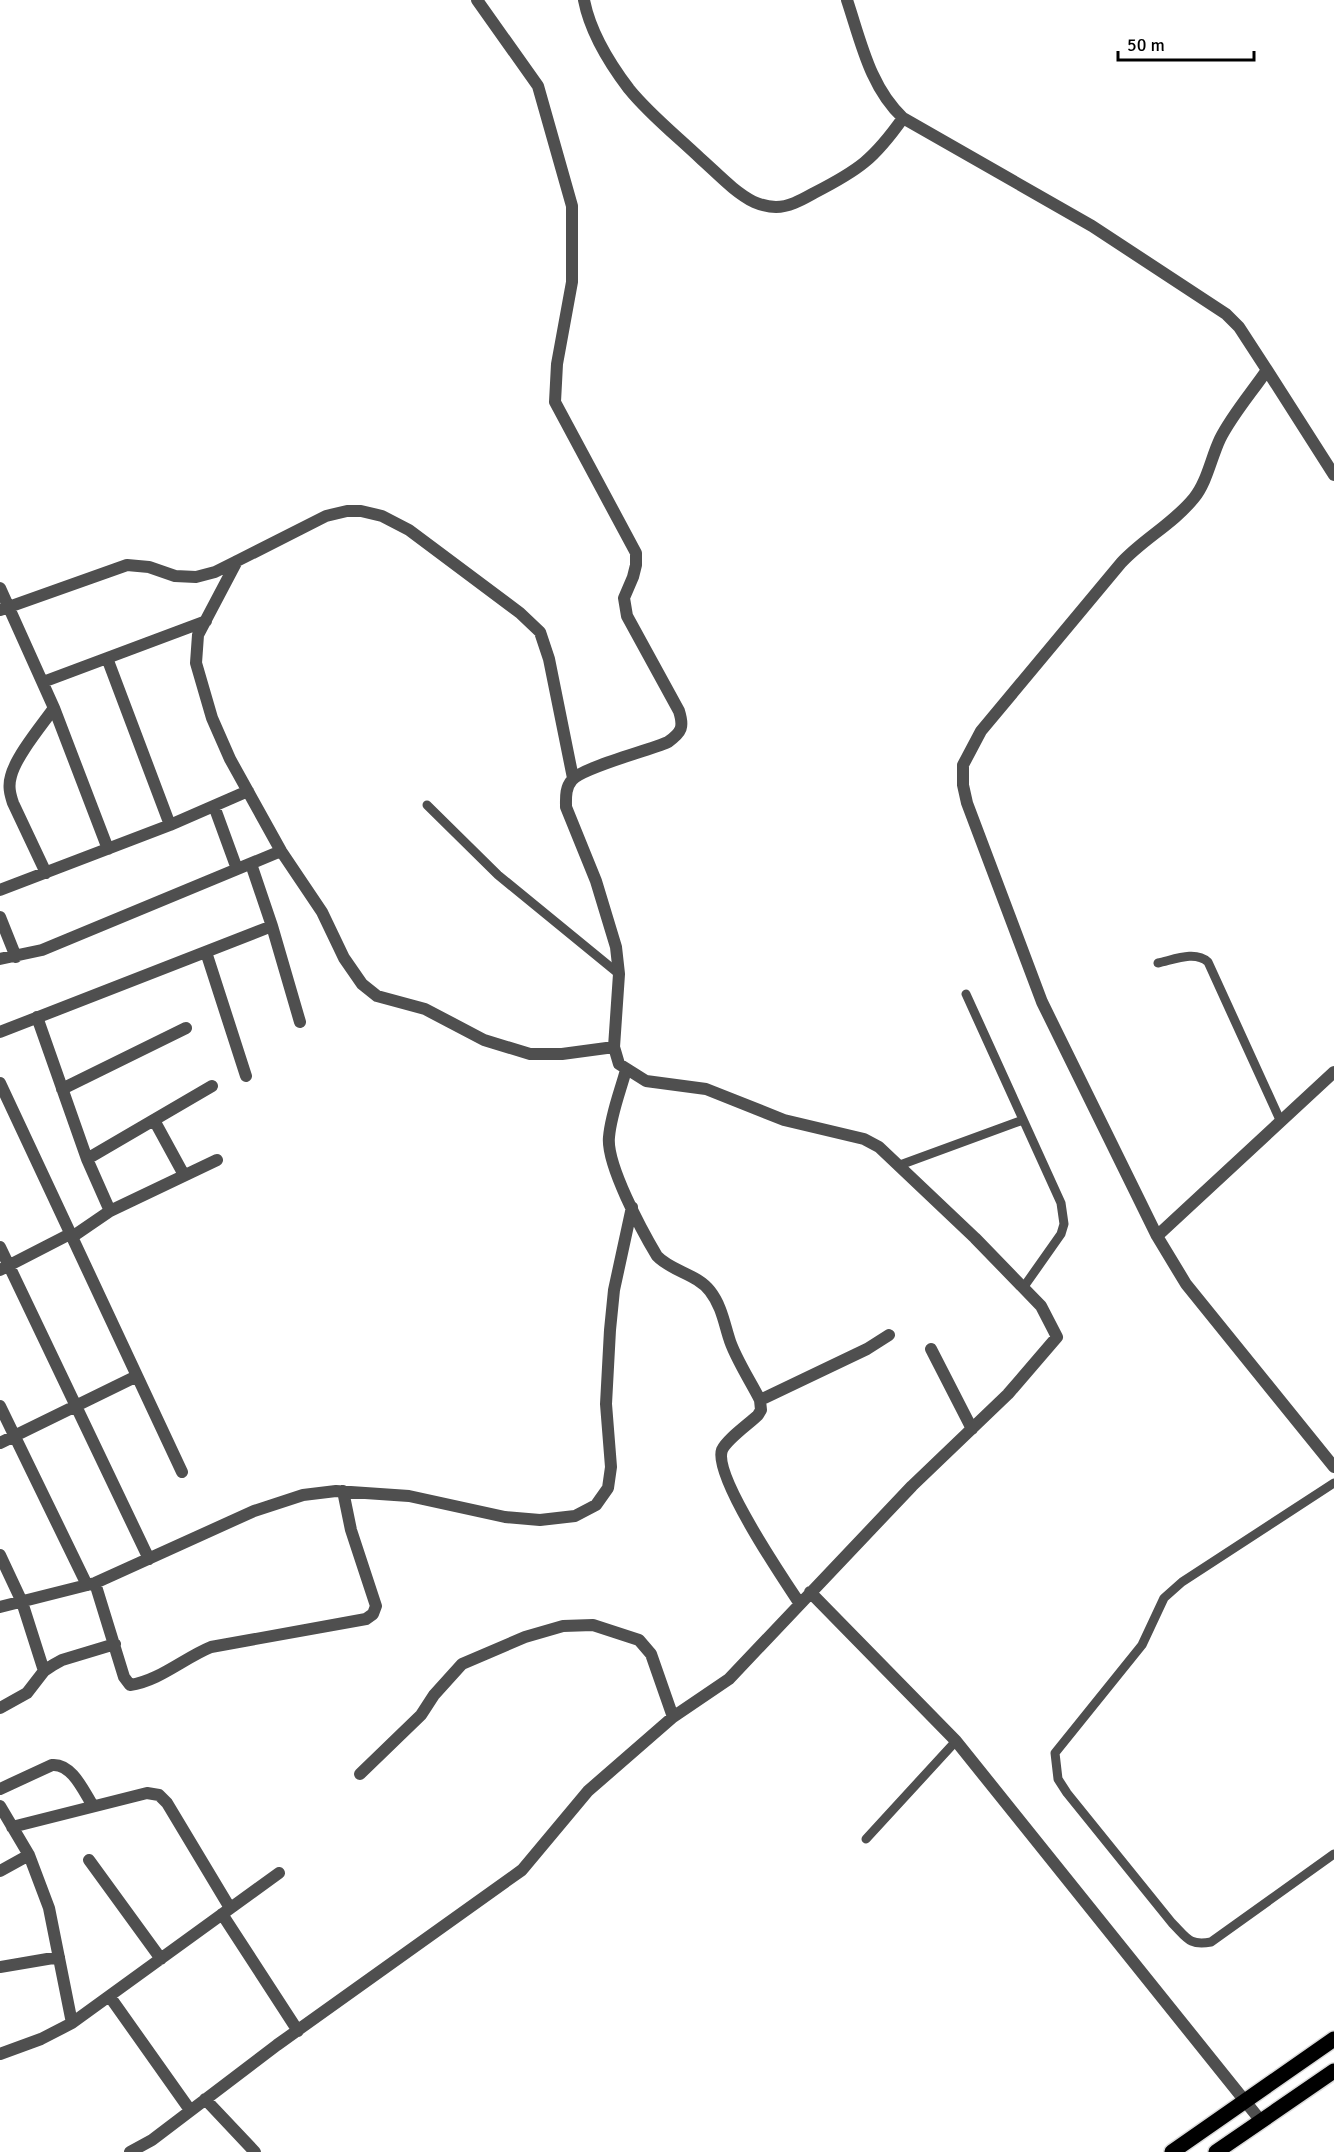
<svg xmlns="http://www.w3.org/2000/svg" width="1334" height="2152" font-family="Signika,sans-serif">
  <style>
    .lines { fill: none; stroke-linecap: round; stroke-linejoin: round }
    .primary-casing { stroke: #dbdbdb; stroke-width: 18 }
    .lane { stroke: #4f4f4f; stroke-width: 9 }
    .street { stroke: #4f4f4f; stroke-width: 12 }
    .primary { stroke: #000; stroke-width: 15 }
  </style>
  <rect width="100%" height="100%" fill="#fff"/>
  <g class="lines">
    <g class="primary-casing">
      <path id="primary" d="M 1172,2152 L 1334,2039
        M 1216,2152 L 1334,2071"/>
    </g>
    <path class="lane" d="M 427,805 L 498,875 L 619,974
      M 1158,963 C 1173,960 1195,950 1208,962 L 1281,1122
      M 966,994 L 1061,1203 L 1064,1224 L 1061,1234 L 1023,1288
      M 900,1165 L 1023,1120
      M 1334,1483 L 1182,1582 L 1164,1598 L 1142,1645 L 1055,1753 L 1058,1779 L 1067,1793 L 1172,1923 C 1187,1938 1189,1946 1211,1942 L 1334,1854
      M 866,1839 L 956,1741"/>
    <path class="street" d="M 584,0 C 590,31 610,64 629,89 C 650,115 677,136 701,159 C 717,173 734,192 754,202 C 761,205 768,207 776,207 C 790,207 803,199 814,193 C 859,170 874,159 903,118
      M 847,0 C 861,42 870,87 903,118 L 1092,226 L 1226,314 L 1239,327 L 1267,370 C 1252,392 1232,415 1220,439 C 1211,458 1207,482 1194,498 C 1173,524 1143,539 1121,563 L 981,731 L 963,765 L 963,785 L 967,803 L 1042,1002 L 1157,1236
      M 1267,370 L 1334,475
      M 237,561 L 198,635 L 196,663 L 212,718 L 230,759 L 281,851 L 322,912 L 344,958 L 362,984 L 377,996 L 425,1009 L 484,1040 L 530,1054 L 562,1054 L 614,1047
      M 0,588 L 54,708 L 108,849
      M 0,610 L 127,565 L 149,567 L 175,576 L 196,577 L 215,572 L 237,561 L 326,516 L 347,511 L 361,511 L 382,516 L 409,530 L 520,613 L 540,632 L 549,659 L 573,778
      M 107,658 L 170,825
      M 43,682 L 206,621
      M 214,806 L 237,869
      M 251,864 L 272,926 L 300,1022
      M 46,873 L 13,803 C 10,794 8,786 11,776 C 16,756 42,725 54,708
      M 0,890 L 170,825 L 248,791
      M 0,917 L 16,957
      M 206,952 L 246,1076
      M 0,959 L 42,950 L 281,851
      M 37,1017 L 87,1159 L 110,1211 L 72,1237
      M 0,1032 L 272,926
      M 626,1070 C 620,1092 611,1114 609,1137 C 606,1164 642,1231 657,1256 C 671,1271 697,1274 710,1291 C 721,1305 724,1322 729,1338 C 734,1356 751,1382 760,1400
      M 1334,1072 L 1157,1236 L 1186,1284 L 1334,1467
      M 0,1083 L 182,1472
      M 62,1089 L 186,1028
      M 154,1120 L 184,1175
      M 87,1159 L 212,1086
      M 110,1211 L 217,1160
      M 0,1247 L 149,1559
      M 0,1270 L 70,1234
      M 931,1349 L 972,1429
      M 0,1406 L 87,1585
      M 0,1443 L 137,1376
      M 0,1555 L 22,1602 L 44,1671
      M 95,1583 L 124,1677 L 130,1685 C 159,1681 184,1658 211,1647 L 366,1619 L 373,1614 L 376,1606 L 351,1530 L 343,1491
      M 810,1592 L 956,1741 L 1261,2121
      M 800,1604 C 784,1580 713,1475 722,1450 C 727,1439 749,1424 758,1415 L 761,1410 L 760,1400 L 867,1349 L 889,1335
      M 0,1607 L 95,1583 L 254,1511 L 303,1495 L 336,1491 L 409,1496 L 505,1517 L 540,1520 L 575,1516 L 596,1505 L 608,1488 L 611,1467 L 606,1404 L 610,1330 L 614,1290 L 632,1207
      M 0,1708 L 27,1693 L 44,1671 L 53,1665 L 62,1660 L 115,1644
      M 360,1774 L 421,1715 L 434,1695 L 462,1664 L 525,1637 L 563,1626 L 593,1625 L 639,1640 L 651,1654 L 673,1717
      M 0,1789 L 52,1765 C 72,1763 84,1792 93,1806
      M 0,1806 L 29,1855 L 49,1908 L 72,2023
      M 12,1827 L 147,1793 L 159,1795 L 167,1803 L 230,1908
      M 89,1860 L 161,1959
      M 0,1871 L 29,1855
      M 222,1914 L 298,2031
      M 0,1967 L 59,1957
      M 110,1997 L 190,2110
      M 0,2054 L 41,2039 L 72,2023 L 279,1873
      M 205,2099 L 255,2152
      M 130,2152 L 152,2140 L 277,2045 L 522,1870 L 588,1791 L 673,1717 L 729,1679 L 912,1486 L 1008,1394 L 1057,1337 L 1041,1306 L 975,1238 L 879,1147 L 864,1139 L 784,1120 L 706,1089 L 646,1081 L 619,1064 L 614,1047 L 619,974 L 616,947 L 596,881 L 566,807 C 566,798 565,788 572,780 C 583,767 648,751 668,742 C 682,732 684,727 679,711 L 627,616 L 624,598 L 633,577 L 636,565 L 636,553 L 555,402 L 557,364 L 572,282 L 572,206 L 538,86 L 477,0"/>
    <use href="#primary" class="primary"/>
  </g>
  <path d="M1118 51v9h136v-9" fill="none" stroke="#000000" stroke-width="3"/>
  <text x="1127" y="51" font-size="18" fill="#000000" stroke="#ffffff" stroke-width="4.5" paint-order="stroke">50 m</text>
</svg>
